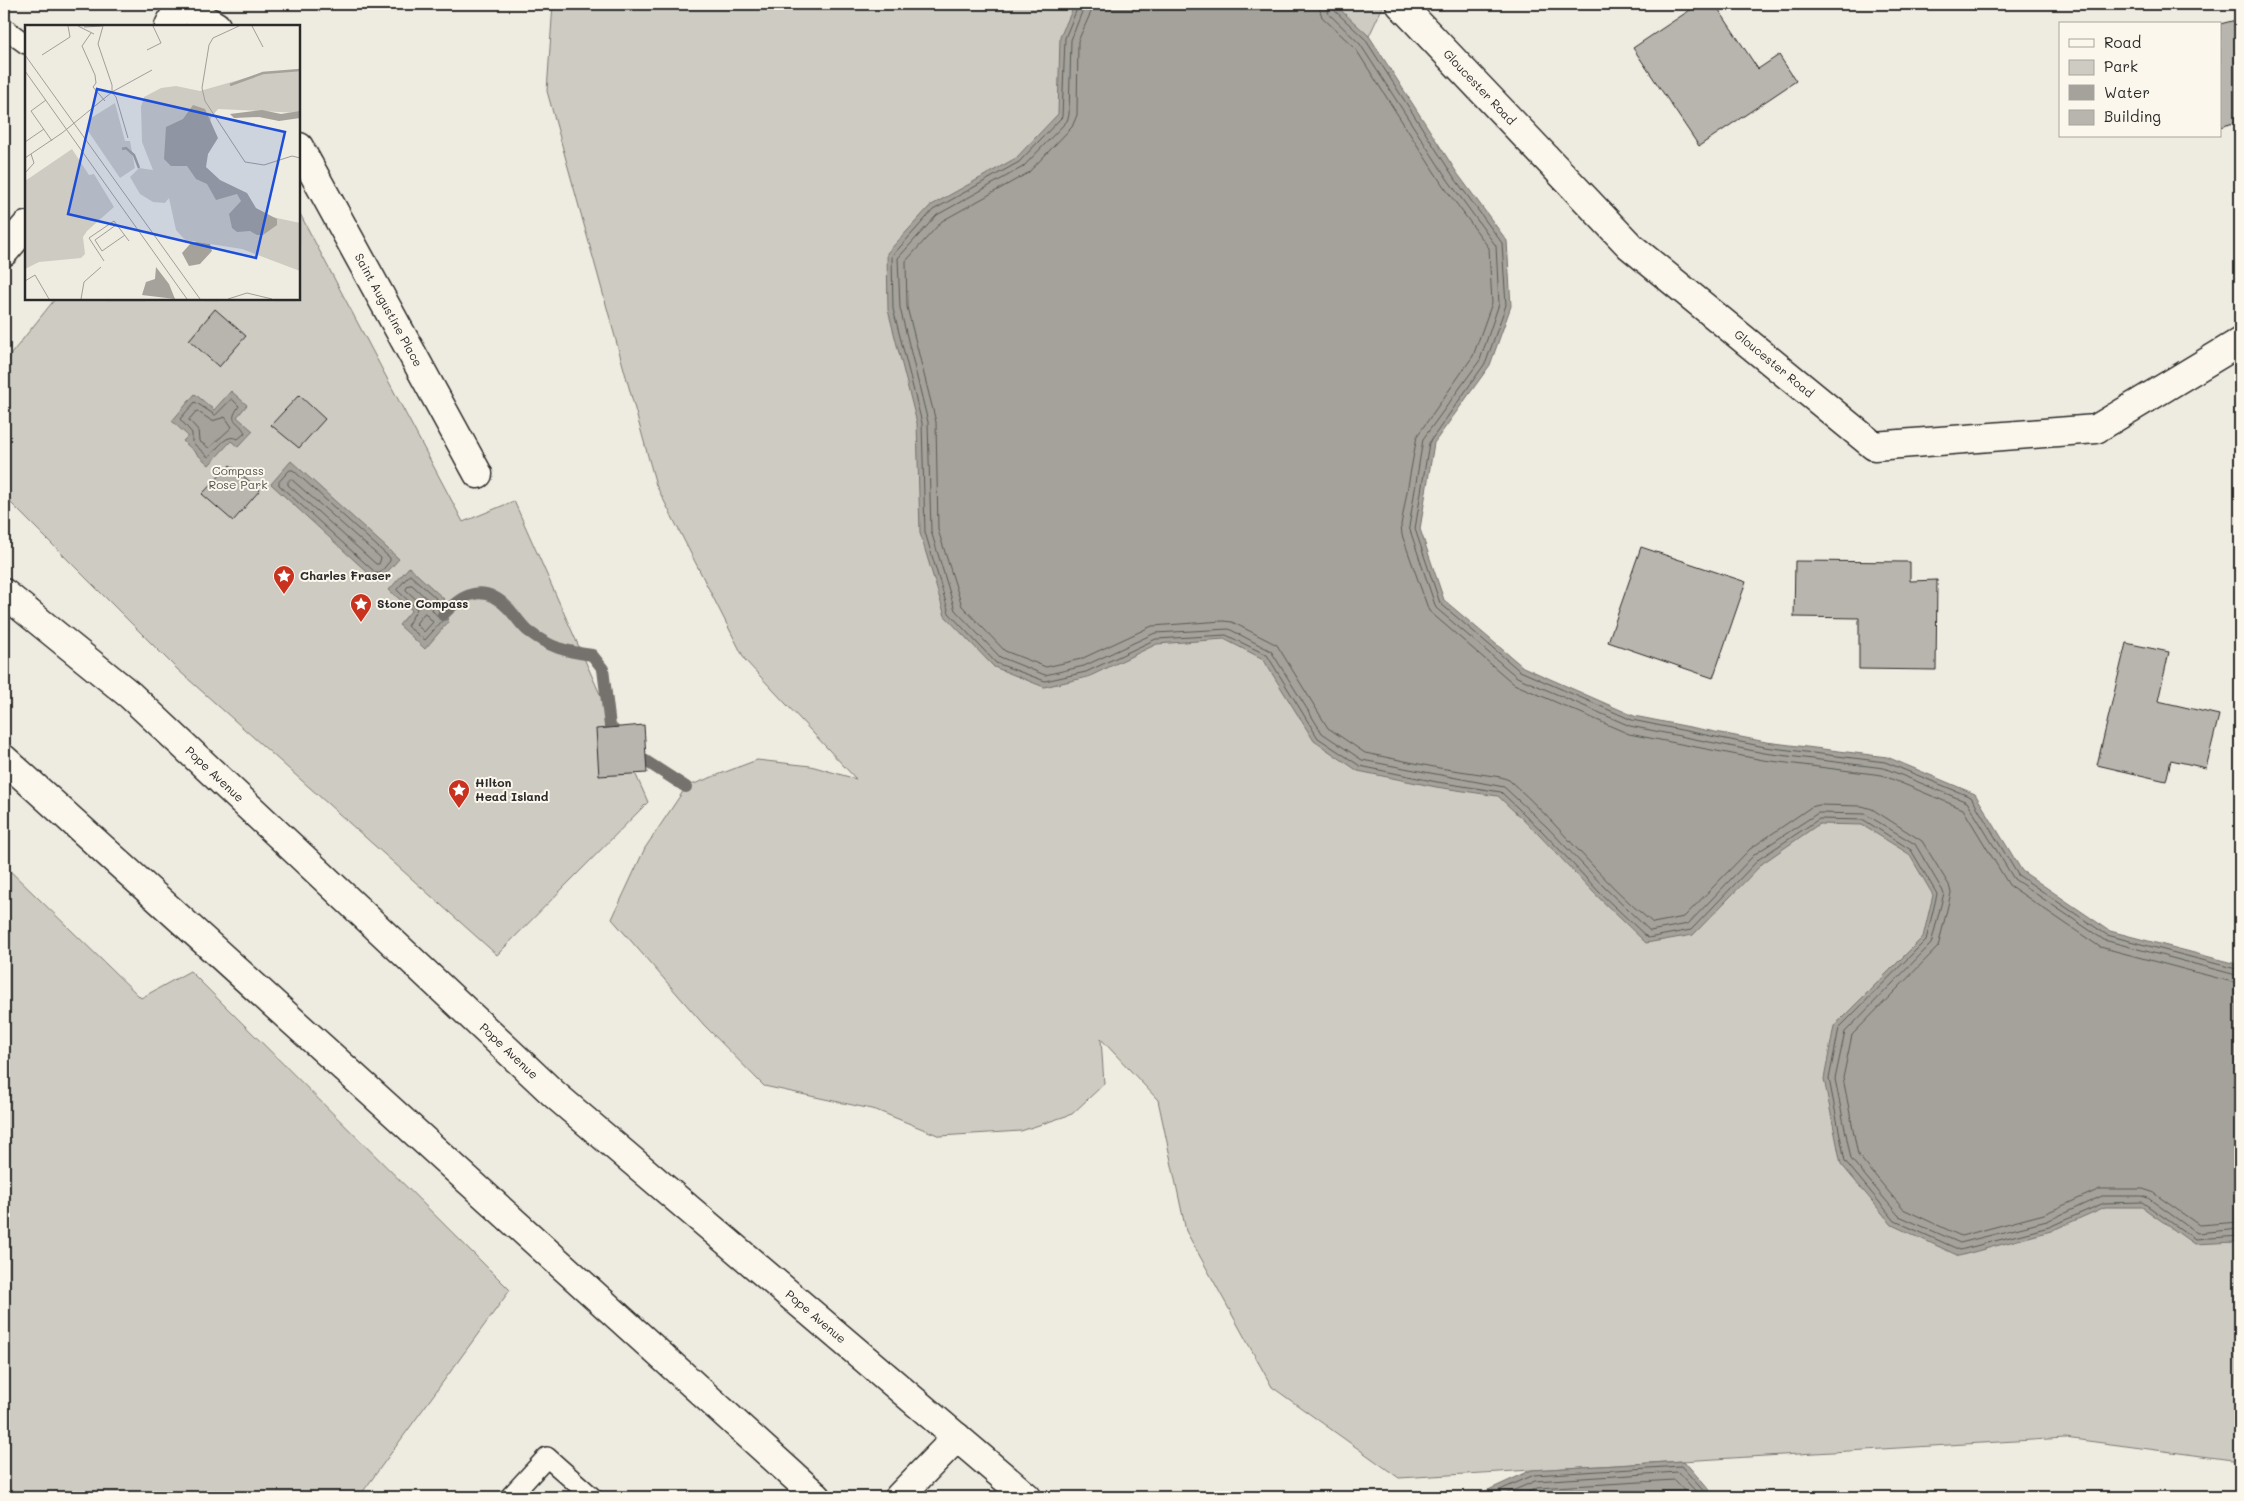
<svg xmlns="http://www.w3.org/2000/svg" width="2244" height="1501" font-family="Mali,sans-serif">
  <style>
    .green { fill: #cecbc2; stroke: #7c7b76 }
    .water { fill: #a4a29a; stroke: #74726e }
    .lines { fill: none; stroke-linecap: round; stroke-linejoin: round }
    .shore { stroke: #5b5b57; stroke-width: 1 }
    .stream { stroke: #74726e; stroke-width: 12 }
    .building { fill: #b8b5ae; stroke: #2b2b2b }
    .lane-casing { stroke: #2b2b2b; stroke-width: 22 }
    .street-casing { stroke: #2b2b2b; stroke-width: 31 }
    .secondary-casing { stroke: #2b2b2b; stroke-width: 31 }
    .lane { stroke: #fbf7ec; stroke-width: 19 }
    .street { stroke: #fbf7ec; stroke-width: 28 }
    .secondary { stroke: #fbf7ec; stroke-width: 28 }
    .labels { text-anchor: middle; stroke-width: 4; stroke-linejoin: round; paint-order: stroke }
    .street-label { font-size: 12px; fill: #2b2b2b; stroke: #fbf7ec }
    .park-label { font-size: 12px; fill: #545351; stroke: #fbf7ec }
    .poi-label { font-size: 12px; font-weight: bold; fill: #2b2b2b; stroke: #fbf7ec; text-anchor: start }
    .inset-river { fill: none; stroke: #a4a29a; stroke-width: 2.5 }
    .inset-road { fill: none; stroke: #a09e98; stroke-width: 1 }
    .view { fill: #1d4ed8; fill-opacity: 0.15; stroke: #1d4ed8; stroke-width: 2.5 }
    .inset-edge { fill: none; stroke: #2b2b2b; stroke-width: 2.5 }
  </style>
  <rect width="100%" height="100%" fill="#eeebe0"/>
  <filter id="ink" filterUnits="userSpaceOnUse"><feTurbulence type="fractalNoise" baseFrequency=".02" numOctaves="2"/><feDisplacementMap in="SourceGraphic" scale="10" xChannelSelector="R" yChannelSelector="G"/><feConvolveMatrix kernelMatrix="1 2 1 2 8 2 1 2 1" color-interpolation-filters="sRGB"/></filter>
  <g filter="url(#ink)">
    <path class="green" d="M 553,4 L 1384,4 L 1369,36 L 1361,670 L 1910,790 L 2049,1001 L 2240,995 L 2240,1461 L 2065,1438 L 1399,1478 L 1272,1387 L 1186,1231 L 1158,1100 L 1101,1039 L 1104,1084 L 1072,1114 L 1021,1131 L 940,1136 L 876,1110 L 764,1086 L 704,1025 L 612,919 L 645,848 L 686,787 L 757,760 L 811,766 L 856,779 L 745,660 L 656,485 L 547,91 Z
      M 299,212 L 463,522 L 514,501 L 648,802 L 497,955 L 177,669 L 8,500 L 4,485 L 4,379 L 11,354 L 55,299 L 299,299 Z
      M 4,865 L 141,998 L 190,971 L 510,1290 L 359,1497 L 4,1497 Z"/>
    <path class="water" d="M 1075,4 L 1334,4 L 1369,36 L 1457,173 L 1507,241 L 1511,306 L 1490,365 L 1434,443 L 1420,529 L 1444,600 L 1523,667 L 1634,716 L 1766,742 L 1887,757 L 1975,794 L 2022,871 L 2110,931 L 2240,965 L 2240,1239 L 2236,1242 L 2194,1244 L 2142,1207 L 2105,1207 L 2051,1231 L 1959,1256 L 1892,1225 L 1841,1164 L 1824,1079 L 1834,1026 L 1923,937 L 1933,895 L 1909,854 L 1862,825 L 1819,824 L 1763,863 L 1693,935 L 1646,943 L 1596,895 L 1538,834 L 1498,796 L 1436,787 L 1358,771 L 1314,741 L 1263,659 L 1224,639 L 1157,644 L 1088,677 L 1044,687 L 994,667 L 945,616 L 920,533 L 917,423 L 888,310 L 887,253 L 930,206 L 1016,158 L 1058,114 L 1060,37 Z
      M 231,391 L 247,405 L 237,417 L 253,431 L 238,447 L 231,441 L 209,465 L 183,441 L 188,436 L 172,421 L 195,394 L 214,410 Z
      M 291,461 L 399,559 L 378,582 L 271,484 Z
      M 409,567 L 444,599 L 436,608 L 449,621 L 425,649 L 399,625 L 412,610 L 389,590 Z
      M 1684,1461 L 1715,1497 L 1473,1497 L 1532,1470 Z"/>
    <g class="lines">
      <path class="shore" d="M 1079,4 L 1065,38 L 1062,117 L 1019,162 L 933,210 L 892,256 L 893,309 L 922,423 L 925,532 L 949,613 L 996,663 L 1045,681 L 1086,672 L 1156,639 L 1226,635 L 1267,655 L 1318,738 L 1360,766 L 1437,782 L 1501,792 L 1542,831 L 1599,892 L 1648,938 L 1691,930 L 1759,859 L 1819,819 L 1864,820 L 1911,850 L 1937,894 L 1926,940 L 1839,1028 L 1829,1079 L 1845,1161 L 1895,1221 L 1960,1250 L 2049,1227 L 2104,1203 L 2142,1202 L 2195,1239 L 2240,1236
        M 1085,4 L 1071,40 L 1069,115 L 1067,121 L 1023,167 L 937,215 L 898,258 L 900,308 L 928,422 L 931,531 L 955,610 L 1000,657 L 1045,675 L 1084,666 L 1155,633 L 1229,629 L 1271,651 L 1322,733 L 1362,760 L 1504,787 L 1546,826 L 1604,887 L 1650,931 L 1688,924 L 1755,854 L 1818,813 L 1865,814 L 1915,844 L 1944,893 L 1931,944 L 1845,1032 L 1835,1079 L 1851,1159 L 1899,1216 L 1960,1243 L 2047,1221 L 2102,1196 L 2142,1196 L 2148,1198 L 2197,1233 L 2240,1229
        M 1093,4 L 1091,12 L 1078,41 L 1077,115 L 1072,127 L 1028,173 L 942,221 L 906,261 L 907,307 L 936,422 L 938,530 L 962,606 L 1005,651 L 1046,667 L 1081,659 L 1152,626 L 1223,621 L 1232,622 L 1277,645 L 1328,728 L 1365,753 L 1439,768 L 1501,777 L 1509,780 C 1560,824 1600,881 1653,923 L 1684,917 L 1750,849 L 1811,807 L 1819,805 L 1862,806 L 1872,809 L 1922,841 L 1949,885 L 1951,893 L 1938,947 L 1852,1035 L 1843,1078 L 1858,1155 L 1903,1209 L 1961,1236 L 2044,1214 L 2100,1189 L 2143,1189 L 2152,1192 L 2199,1225 L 2240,1222
        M 1318,4 L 1322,17 L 1355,48 L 1442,184 L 1489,248 L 1492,303 L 1473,356 L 1417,436 L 1401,525 L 1402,535 L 1429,611 L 1514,684 L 1629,734 L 1763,760 L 1882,775 L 1963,809 L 2009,885 L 2100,947 L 2240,984
        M 1325,4 L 1329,14 L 1360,44 L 1448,180 L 1496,246 L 1499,304 L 1480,360 L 1423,439 L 1409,527 L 1436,608 L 1517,677 L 1630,726 L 1764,753 L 1884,768 L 1967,802 L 2014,879 L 2104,940 L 2240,976
        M 1331,4 L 1333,9 L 1365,39 L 1453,176 L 1502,243 L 1506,305 L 1486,362 L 1429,443 L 1415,529 L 1440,603 L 1520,671 L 1632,720 L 1765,747 L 1885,762 L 1971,797 L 2018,875 L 2107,935 L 2240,970
        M 232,399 L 239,406 C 227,424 238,418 245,433 L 238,439 C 226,433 219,447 210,456 L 208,457 L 192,442 L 192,433 L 180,419 L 195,402 L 215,415 Z
        M 197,411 L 212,421 L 225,417 L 232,427 L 209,448 L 199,441 L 198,430 L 189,420 Z
        M 290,470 L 293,470 L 390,558 L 390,561 L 380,573 L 376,573 L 279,485 L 279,482 Z
        M 291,479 L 381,558 L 379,564 L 376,564 L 288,485 L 288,482 Z
        M 410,575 L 436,598 L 432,610 L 442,621 L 425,640 L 407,626 L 417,609 L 397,590 Z
        M 409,585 L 412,585 L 427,599 L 425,605 L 422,605 L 406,590 Z
        M 425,613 L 433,622 L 424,632 L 416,624 Z
        M 1484,1497 L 1534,1475 L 1681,1466 L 1709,1497
        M 1499,1497 L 1535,1481 L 1678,1472 L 1701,1497
        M 1517,1497 L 1537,1488 L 1675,1480 L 1691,1497"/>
      <path class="stream" d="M 443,615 C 463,593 484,583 508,608 C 515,615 520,624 528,631 C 551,648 564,651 592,655 L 603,669 L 610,726 L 638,756 L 686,787"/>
    </g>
    <path class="building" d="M 1699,4 L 1715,4 L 1758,69 L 1779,55 L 1796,81 L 1699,146 L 1633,48 Z
      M 2240,19 L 2240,121 L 2220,127 L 2220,24 Z
      M 215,309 L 246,336 L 219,367 L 189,340 Z
      M 299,395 L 325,419 L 299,448 L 271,425 Z
      M 230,465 L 260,490 L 233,521 L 202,494 Z
      M 1641,547 L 1746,582 L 1713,678 L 1608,642 Z
      M 1795,561 L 1910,562 L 1910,581 L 1937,580 L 1936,670 L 1859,669 L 1859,618 L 1794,617 Z
      M 2126,643 L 2169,652 L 2158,701 L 2219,715 L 2206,768 L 2171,760 L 2166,781 L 2097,765 Z
      M 644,725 L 647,773 L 599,776 L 596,729 Z"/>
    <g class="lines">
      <g class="lane-casing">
        <path id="lane" d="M 4,28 L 26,44
          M 510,1497 L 547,1457 L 592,1497"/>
      </g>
      <g class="street-casing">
        <g id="street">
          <path id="s1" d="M 1400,4 L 1630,246 L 1874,446 L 2096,429 L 2240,342"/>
          <path d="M 180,5 L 216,26"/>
          <path d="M 169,26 L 180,4"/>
          <path id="s2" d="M 299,147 L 478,474"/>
          <path d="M 4,252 L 26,226"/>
        </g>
      </g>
      <g class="secondary-casing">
        <g id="secondary">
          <path id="s3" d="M 4,593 L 130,695 L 554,1094 L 1027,1497"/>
          <path d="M 4,759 L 817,1497"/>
          <path d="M 899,1497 L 957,1437"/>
        </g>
      </g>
      <use href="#lane" class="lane"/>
      <use href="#street" class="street"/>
      <use href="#secondary" class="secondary"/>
    </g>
  </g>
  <defs>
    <g id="sight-pin" transform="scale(1.125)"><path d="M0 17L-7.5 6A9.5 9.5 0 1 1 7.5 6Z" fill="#c8321e" stroke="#fbf7ec"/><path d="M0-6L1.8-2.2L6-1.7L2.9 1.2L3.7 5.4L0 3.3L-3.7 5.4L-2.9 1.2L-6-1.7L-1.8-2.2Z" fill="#fff"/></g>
  </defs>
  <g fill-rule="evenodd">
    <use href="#sight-pin" x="284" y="576"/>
    <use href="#sight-pin" x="361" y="604"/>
    <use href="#sight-pin" x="459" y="790"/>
  </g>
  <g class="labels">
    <g class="street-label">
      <text dy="4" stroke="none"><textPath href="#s1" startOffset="115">Gloucester Road</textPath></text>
      <text dy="4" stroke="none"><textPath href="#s2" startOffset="186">Saint Augustine Place</textPath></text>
      <text dy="4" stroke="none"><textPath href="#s1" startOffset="520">Gloucester Road</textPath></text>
      <text dy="4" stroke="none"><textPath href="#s3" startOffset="278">Pope Avenue</textPath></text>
      <text dy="4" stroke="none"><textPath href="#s3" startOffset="682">Pope Avenue</textPath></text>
      <text dy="4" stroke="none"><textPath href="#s3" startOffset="1088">Pope Avenue</textPath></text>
    </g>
    <g class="park-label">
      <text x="238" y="475">Compass<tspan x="238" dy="14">Rose Park</tspan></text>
    </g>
    <g class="poi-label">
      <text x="300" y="580">Charles Fraser</text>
      <text x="377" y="608">Stone Compass</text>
      <text x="475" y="787">Hilton<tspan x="475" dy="14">Head Island</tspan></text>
    </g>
  </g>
  <g transform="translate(25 25)">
    <rect width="275" height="275" fill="#eeebe0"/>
    <path d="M 275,45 L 275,88 L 193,84 L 186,93 L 173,146 L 217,167 L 224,187 L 275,198 L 275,246 L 217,224 L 160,215 L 151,205 L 144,173 L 140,178 L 128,177 L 115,169 L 105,152 L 114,143 L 128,145 L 117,117 L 116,82 L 119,72 L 136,63 L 151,61 L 175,66 L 238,48 ZM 90,78 L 100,116 L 105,116 L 110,143 L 95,153 L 63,106 L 66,93 ZM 47,124 L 64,150 L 69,149 L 89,182 L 62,206 L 58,212 L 60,229 L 56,233 L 14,237 L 0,244 L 0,156 Z" fill="#cecbc2"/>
    <path d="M 168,80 L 180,84 L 193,113 L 183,129 L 181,142 L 195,155 L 222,168 L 231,183 L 252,194 L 252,200 L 238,210 L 232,210 L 225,206 L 212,207 L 207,203 L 204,189 L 216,176 L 212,169 L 191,175 L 182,159 L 171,154 L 162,141 L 146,141 L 139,134 L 141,102 L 158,94 ZM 237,85 L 256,89 L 275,86 L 275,93 L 254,96 L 234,92 L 209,93 L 205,89 ZM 172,217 L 185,219 L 187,226 L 175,239 L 164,241 L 157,228 L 166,218 ZM 131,242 L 144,259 L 150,274 L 117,270 L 121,257 L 130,254 Z" fill="#a4a29a"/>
    <path class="inset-river" d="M 205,60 L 238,48 L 275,45M 97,124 L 101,123 L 109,130 L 114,143"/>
    <path class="inset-road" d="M 53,1 L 69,9M 214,1 L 188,13 L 184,20 L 177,63 L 180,76 L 220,137 L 239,140 L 267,131 L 275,133M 227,1 L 238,22M 59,2 L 77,1M 66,8 L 57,21 L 70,50 L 71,58 L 68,62 L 80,76M 122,25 L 136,18 L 128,1M 0,30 L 175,274M 17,30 L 45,12 L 43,1M 0,46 L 162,274M 87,67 L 91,72 L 103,113M 87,67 L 127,45M 21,75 L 6,86 L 27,116M 0,117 L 19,104M 0,133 L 37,108 L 87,67 L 87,60 L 73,19 L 78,1M 0,148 L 9,138 L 6,129M 91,200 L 70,215 L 77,226 L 100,210M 79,236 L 64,213 L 89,196 L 104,216M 0,256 L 10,250 L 24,274M 56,274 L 59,257 L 76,242M 203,274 L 222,268 L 247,274"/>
    <path class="view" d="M 72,64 L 260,107 L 231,233 L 43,189 Z"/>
    <rect width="275" height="275" class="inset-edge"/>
  </g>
  <rect width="2244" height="1501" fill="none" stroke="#fbf7ec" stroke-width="20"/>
  <rect x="10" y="10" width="2224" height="1481" fill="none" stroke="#2b2b2b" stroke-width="2" filter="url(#ink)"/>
  <rect x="2059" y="22" width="162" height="115" fill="#fbf7ec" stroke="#a8a59f"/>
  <rect x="2069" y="39" width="25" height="8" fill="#fbf7ec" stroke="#a8a59f"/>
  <text x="2104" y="48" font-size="15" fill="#2b2b2b">Road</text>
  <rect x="2069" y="60" width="25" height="15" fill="#cecbc2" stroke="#a8a59f"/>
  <text x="2104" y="72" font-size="15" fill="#2b2b2b">Park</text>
  <rect x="2069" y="85" width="25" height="15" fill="#a4a29a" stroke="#a8a59f"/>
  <text x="2104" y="98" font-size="15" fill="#2b2b2b">Water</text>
  <rect x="2069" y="110" width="25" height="15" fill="#b8b5ae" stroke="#a8a59f"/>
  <text x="2104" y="122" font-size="15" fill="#2b2b2b">Building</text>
</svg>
